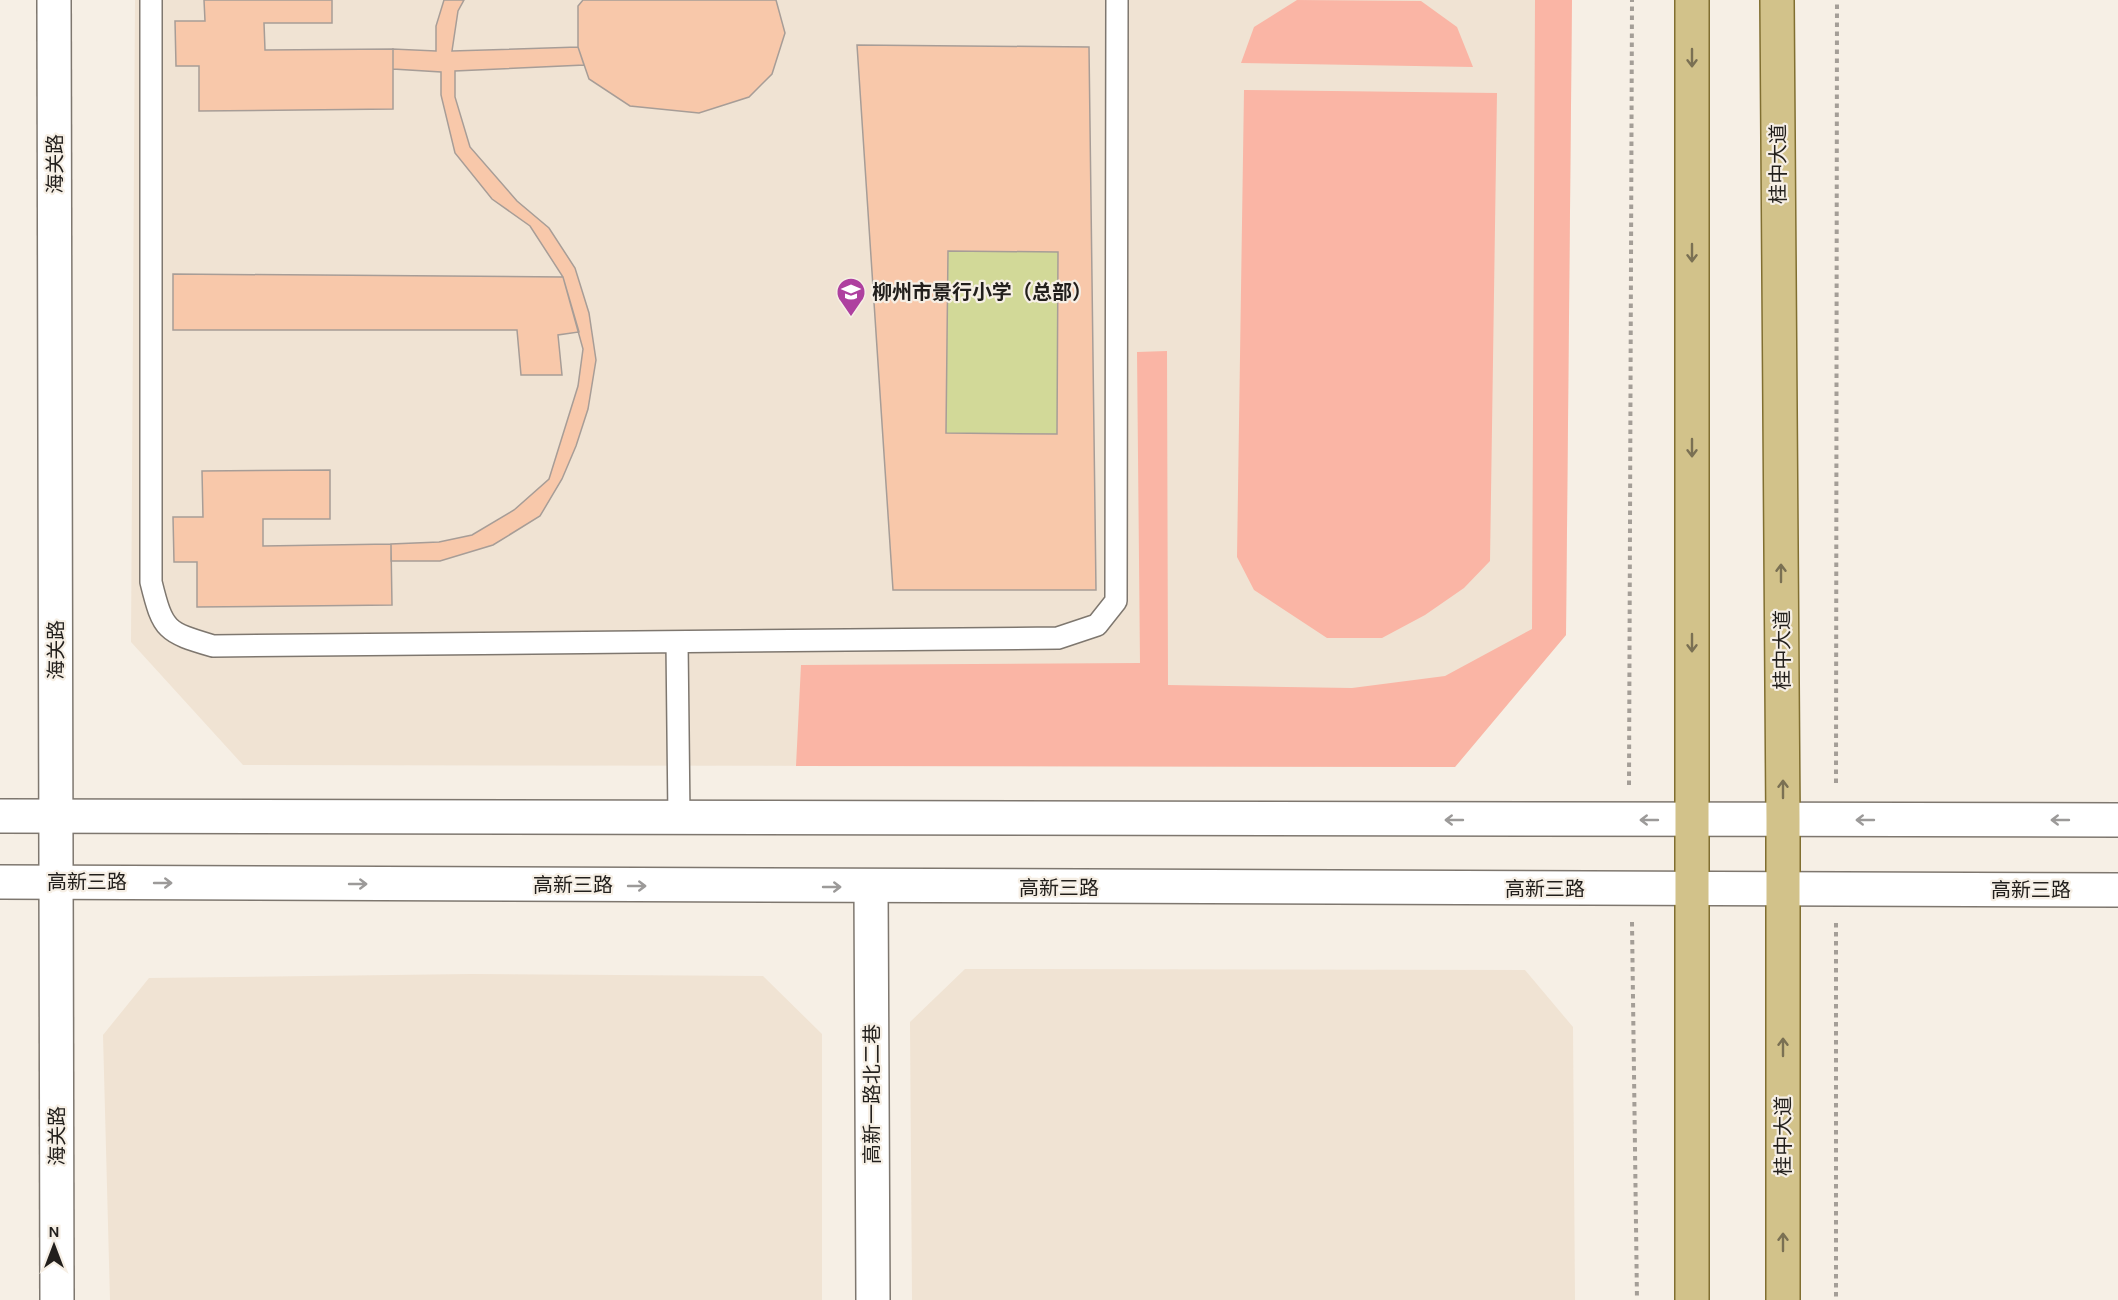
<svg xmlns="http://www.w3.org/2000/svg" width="2118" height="1300" font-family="Karla,'Noto Sans SC',sans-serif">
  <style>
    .built { fill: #f0e3d3 }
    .green { fill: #fab5a5 }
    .water { fill: #d2d998 }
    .building { fill: #f8c8aa; stroke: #a79d97; stroke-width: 1.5; fill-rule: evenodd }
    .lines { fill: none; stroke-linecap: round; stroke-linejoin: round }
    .service-casing { stroke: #7e776f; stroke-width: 24 }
    .minor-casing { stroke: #7e776f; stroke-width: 36 }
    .tertiary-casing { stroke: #7e776f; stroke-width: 36 }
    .secondary-casing { stroke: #7e776f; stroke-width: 36 }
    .primary-casing { stroke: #816f31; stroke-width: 36 }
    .path { stroke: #a49e97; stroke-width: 4; stroke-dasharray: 4.5 4.5; stroke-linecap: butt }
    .service { stroke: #fff; stroke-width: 21 }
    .minor { stroke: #fff; stroke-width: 33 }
    .tertiary { stroke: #fff; stroke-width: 33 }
    .secondary { stroke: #fff; stroke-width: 33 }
    .primary { stroke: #d2c28a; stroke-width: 33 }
    .oneway { stroke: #7a7053 }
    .oneway2 { stroke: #9c9a99 }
    .labels { text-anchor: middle; stroke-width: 4.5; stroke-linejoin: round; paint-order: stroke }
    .street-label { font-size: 20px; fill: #221f1c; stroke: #f6efe5 }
    .poi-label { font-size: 20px; font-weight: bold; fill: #221f1c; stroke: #f6efe5; text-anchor: start }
  </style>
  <rect width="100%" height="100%" fill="#f6efe5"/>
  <path class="built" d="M 135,0 L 1572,0 L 1566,635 L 1455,767 L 243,765 L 131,642 Z
    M 965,969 L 1525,970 L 1573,1027 L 1575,1300 L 912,1300 L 910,1022 Z
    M 471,974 L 763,976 L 822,1034 L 822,1300 L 110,1300 L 103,1035 L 149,978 Z"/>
  <path class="green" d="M 1297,0 L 1421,1 L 1457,27 L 1473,67 L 1241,63 L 1254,27 Z
    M 1535,0 L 1572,0 L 1566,635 L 1455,767 L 796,766 L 801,665 L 1140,663 L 1137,352 L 1167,351 L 1168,685 L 1352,688 L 1445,676 L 1532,629 Z
    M 1244,90 L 1497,93 L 1490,561 L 1464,588 L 1425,615 L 1382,638 L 1327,638 L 1254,590 L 1237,557 Z"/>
  <path class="water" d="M 948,251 L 1058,252 L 1057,434 L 946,433 Z"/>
  <path class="building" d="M 204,0 L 332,0 L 332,23 L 264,23 L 265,50 L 393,49 L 393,109 L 199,111 L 199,66 L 176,66 L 175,21 L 205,21 Z
    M 444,0 L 464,0 L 458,11 L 452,51 L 578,47 L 584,65 L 455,71 L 455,97 L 470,147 L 517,201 L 549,228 L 575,268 L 589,313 L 596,360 L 588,409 L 576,446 L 562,479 L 540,516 L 493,545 L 440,561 L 391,561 L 391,544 L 439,542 L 472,535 L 514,510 L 549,479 L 578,386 L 583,349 L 563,277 L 530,226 L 492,199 L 455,153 L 441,95 L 441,72 L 393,69 L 393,49 L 436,51 L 436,26 Z
    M 583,0 L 776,0 L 785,33 L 772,74 L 749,97 L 699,113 L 630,106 L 589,79 L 578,47 L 578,6 Z
    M 857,45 L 1089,47 L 1096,590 L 893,590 ZM 948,251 L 1058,252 L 1057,434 L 946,433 Z
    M 173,274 L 563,277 L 579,332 L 558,335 L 562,375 L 521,375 L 517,330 L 173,330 Z
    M 330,470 L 330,519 L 263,519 L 263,546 L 391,544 L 392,605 L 197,607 L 197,562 L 174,562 L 173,517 L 203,517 L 202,471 Z"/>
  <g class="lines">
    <g class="service-casing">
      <path id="service" d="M 151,0 L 151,582 C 163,631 166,632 213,646 L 1058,638 L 1097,625 L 1116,601 L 1117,0
        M 677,642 L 679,818"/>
    </g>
    <g class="minor-casing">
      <path id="minor" d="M 871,887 L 873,1300"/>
    </g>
    <g class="tertiary-casing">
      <path id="tertiary" d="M 54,0 L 57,1300"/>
    </g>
    <g class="secondary-casing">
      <path id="secondary" d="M 0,816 L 2118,820
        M 0,882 L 2118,890"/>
    </g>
    <g class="primary-casing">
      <path id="primary" d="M 1692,0 L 1692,1300
        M 1777,0 L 1783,820 L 1783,1300"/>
    </g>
    <path class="path" d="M 1836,783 L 1837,0
      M 1629,785 L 1632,0
      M 1632,922 L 1637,1300
      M 1836,923 L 1836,1300"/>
    <use href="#service" class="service"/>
    <use href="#minor" class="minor"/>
    <use href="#tertiary" class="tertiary"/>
    <use href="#secondary" class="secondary"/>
    <use href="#primary" class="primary"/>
  </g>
  <defs><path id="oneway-shaft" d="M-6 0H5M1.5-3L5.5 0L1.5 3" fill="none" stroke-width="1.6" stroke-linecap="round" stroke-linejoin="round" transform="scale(1.5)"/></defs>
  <g class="oneway">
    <use href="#oneway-shaft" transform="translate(1692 58) rotate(90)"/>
    <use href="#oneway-shaft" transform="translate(1692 253) rotate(90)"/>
    <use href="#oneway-shaft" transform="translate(1692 448) rotate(90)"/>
    <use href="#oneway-shaft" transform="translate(1781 573) rotate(-90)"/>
    <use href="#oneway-shaft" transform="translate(1692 643) rotate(90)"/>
    <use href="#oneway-shaft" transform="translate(1783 789) rotate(-90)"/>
    <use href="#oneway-shaft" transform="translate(1783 1047) rotate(-90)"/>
    <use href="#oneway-shaft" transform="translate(1783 1242) rotate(-90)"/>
  </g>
  <g class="oneway2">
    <use href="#oneway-shaft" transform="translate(1454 820) rotate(-180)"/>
    <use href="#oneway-shaft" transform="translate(1649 820) rotate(180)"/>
    <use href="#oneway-shaft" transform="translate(1865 820) rotate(180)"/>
    <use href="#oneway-shaft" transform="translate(2060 820) rotate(-180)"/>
    <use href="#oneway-shaft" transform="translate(163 883)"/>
    <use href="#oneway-shaft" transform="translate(358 884)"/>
    <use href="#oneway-shaft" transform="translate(637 886)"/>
    <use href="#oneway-shaft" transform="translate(832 887)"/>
  </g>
  <defs>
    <g id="school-pin" transform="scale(1.5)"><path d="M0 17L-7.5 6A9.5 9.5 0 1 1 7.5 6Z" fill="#ae409f" stroke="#f6efe5"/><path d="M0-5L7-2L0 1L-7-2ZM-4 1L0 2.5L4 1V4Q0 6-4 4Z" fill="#fff"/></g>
  </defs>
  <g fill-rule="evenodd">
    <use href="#school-pin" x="851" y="292"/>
  </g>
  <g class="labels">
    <g class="street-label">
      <text transform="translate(55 164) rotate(-90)" y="7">海关路</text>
      <text transform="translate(1778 164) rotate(-90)" y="7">桂中大道</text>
      <text transform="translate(56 650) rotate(-90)" y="7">海关路</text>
      <text transform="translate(1782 650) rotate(-90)" y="7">桂中大道</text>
      <text x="87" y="889">高新三路</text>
      <text x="573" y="892">高新三路</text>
      <text x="1059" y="895">高新三路</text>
      <text x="1545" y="896">高新三路</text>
      <text x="2031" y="897">高新三路</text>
      <text transform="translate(872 1094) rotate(-90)" y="7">高新一路北二巷</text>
      <text transform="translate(57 1136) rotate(-90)" y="7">海关路</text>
      <text transform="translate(1783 1136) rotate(-90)" y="7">桂中大道</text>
    </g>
    <g class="poi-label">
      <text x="872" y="299">柳州市景行小学（总部）</text>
    </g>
  </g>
  <g transform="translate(54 1246)" stroke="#f6efe5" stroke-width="4.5" paint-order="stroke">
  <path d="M0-4.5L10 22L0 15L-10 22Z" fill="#221f1c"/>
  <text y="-9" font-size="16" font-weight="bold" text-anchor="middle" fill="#221f1c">N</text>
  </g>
</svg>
